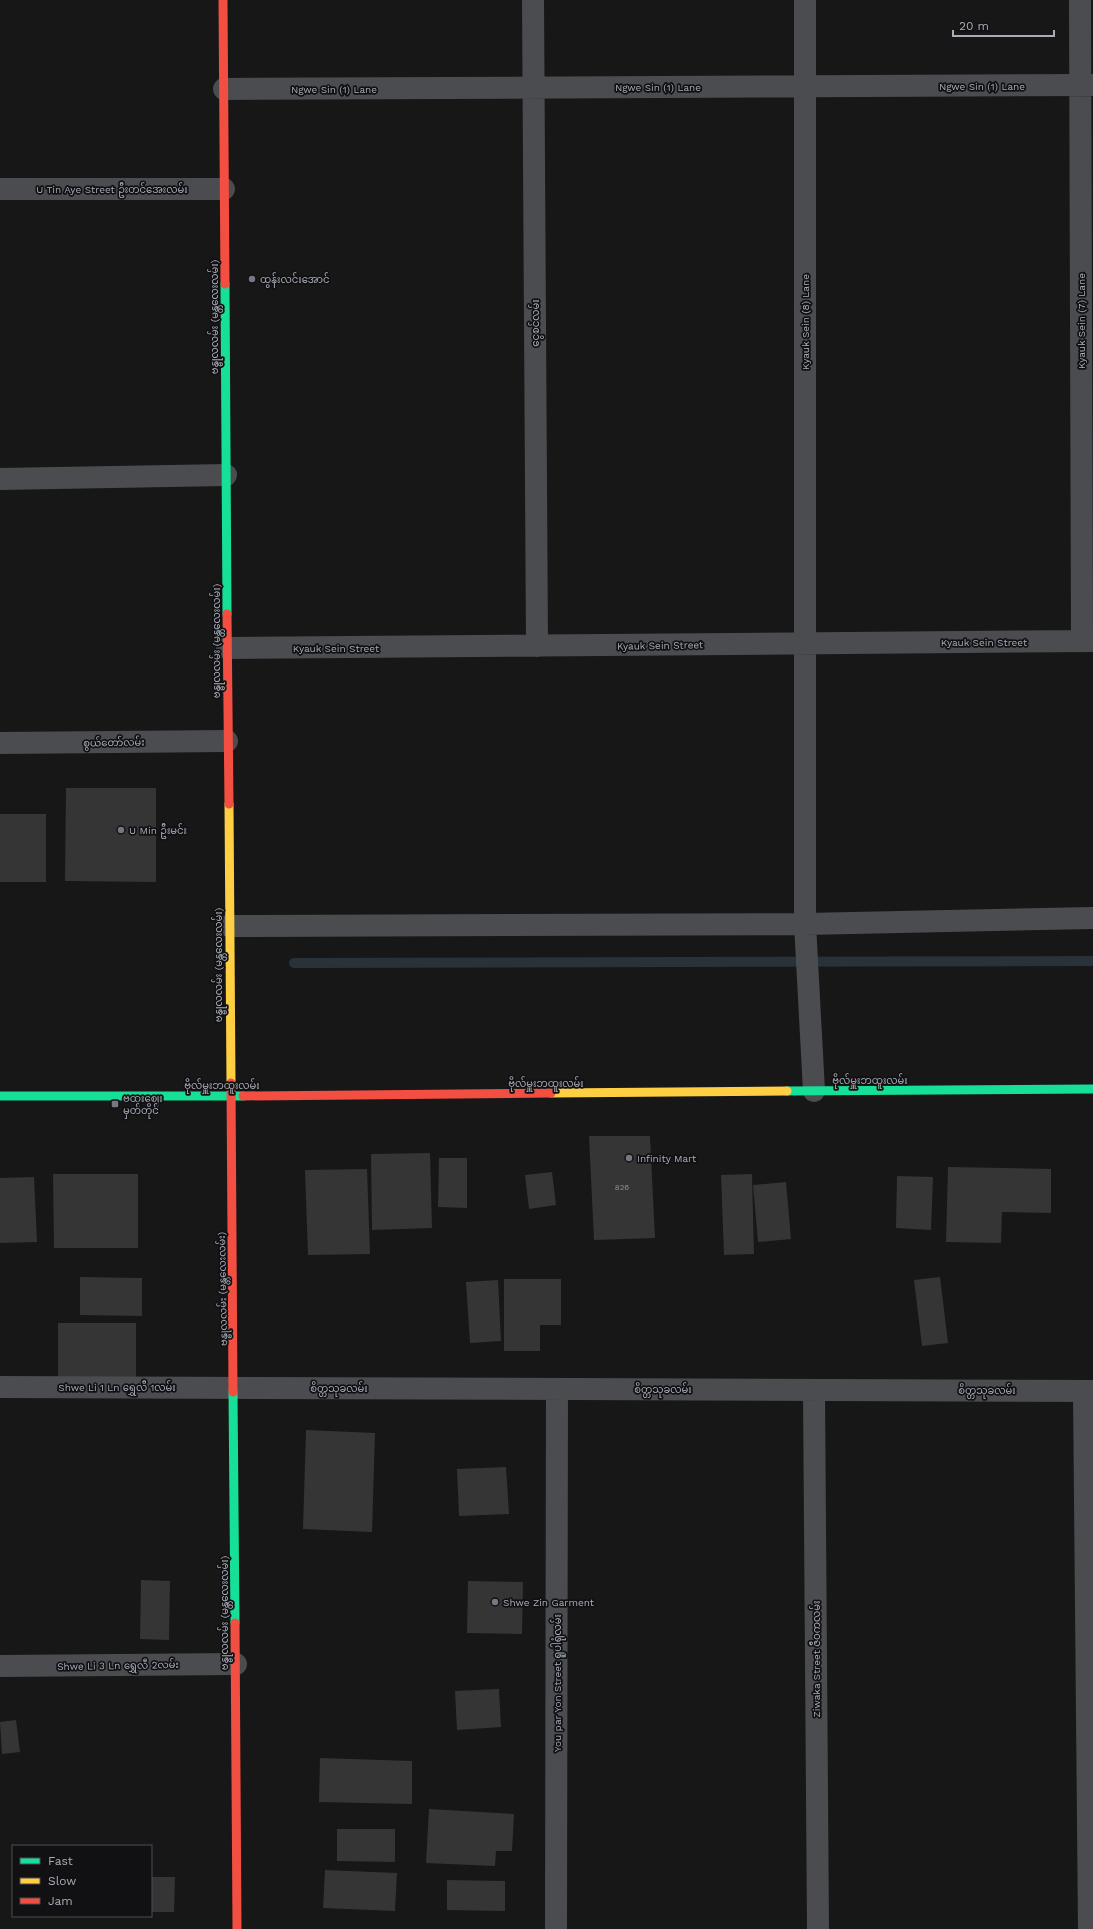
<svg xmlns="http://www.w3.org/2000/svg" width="1093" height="1929" font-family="'Work Sans','Noto Sans Myanmar',sans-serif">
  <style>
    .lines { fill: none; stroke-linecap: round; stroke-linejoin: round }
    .stream { stroke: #2a3239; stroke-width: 10 }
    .building { fill: #353536 }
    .street { stroke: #4b4c50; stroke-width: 22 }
    .fast { stroke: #16e098; stroke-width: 9 }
    .slow { stroke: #ffcf43; stroke-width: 9 }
    .jam { stroke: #f24e42; stroke-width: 9 }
    .poi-dot { fill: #757880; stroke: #111113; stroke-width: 1.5 }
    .labels { text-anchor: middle; stroke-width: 3.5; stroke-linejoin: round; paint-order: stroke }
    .number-label { font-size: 8px; fill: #8b8f98 }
    .street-label { font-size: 10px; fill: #a8adb8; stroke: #111113 }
    .poi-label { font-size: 10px; fill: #a8adb8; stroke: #111113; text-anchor: start }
  </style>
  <rect width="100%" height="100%" fill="#171717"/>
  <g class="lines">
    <path class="stream" d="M 294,963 L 1093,961"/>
  </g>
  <path class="building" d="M 66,788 L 156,788 L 156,882 L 65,881 Z
    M 0,814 L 46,814 L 46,882 L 0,882 Z
    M 589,1136 L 650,1136 L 655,1238 L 594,1240 Z
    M 430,1153 L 432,1228 L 372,1230 L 371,1154 Z
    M 439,1158 L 467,1158 L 467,1208 L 438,1207 Z
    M 948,1167 L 1051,1169 L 1051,1213 L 1002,1212 L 1001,1243 L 946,1242 Z
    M 367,1169 L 370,1254 L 308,1255 L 305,1170 Z
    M 552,1172 L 556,1205 L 529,1209 L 525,1175 Z
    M 53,1174 L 138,1174 L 138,1248 L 54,1248 Z
    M 752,1174 L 754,1254 L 724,1255 L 721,1175 Z
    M 897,1176 L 933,1177 L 931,1230 L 896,1228 Z
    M 34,1177 L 37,1242 L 0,1243 L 0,1178 Z
    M 786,1182 L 791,1239 L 758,1242 L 753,1185 Z
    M 80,1277 L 142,1278 L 142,1316 L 80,1315 Z
    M 940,1277 L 948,1343 L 922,1346 L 914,1280 Z
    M 504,1279 L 561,1279 L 561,1325 L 540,1325 L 540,1351 L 504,1351 Z
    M 498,1280 L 501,1341 L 470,1343 L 466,1282 Z
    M 58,1323 L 136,1323 L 136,1378 L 58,1378 Z
    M 306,1430 L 375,1433 L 372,1532 L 303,1529 Z
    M 506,1467 L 509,1514 L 459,1516 L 457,1469 Z
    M 141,1580 L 170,1581 L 169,1640 L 140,1639 Z
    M 468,1581 L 523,1582 L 522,1634 L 467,1633 Z
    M 499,1689 L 501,1727 L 457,1730 L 455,1691 Z
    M 16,1720 L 20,1752 L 2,1754 L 0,1722 Z
    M 320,1758 L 412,1761 L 412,1804 L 319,1802 Z
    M 429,1809 L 514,1814 L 512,1851 L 496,1851 L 495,1866 L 426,1863 Z
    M 337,1829 L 395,1829 L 395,1862 L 337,1861 Z
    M 325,1870 L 397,1873 L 395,1911 L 323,1908 Z
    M 151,1877 L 175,1877 L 174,1912 L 151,1912 Z
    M 447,1880 L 505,1881 L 505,1911 L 447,1910 Z"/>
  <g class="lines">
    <path class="street" d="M 533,0 L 537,646
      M 805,0 L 805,924 L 814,1091
      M 1080,0 L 1082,641
      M 224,89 L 1093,85
      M 0,189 L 224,189
      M 0,479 L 226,475
      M 227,648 L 1093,641
      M 0,743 L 227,741
      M 229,926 L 805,924 L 1093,918
      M 0,1387 L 1093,1391
      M 814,1390 L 818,1929
      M 1084,1391 L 1089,1929
      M 0,1666 L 236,1664
      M 556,1929 L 557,1389"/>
    <path class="fast" d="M 225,284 L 227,614
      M 787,1091 L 1093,1089
      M 0,1096 L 243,1096
      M 233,1392 L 235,1623"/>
    <path class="slow" d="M 229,804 L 231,1083
      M 551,1093 L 787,1091"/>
    <path class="jam" d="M 223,0 L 225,284
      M 227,614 L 229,804
      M 231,1083 L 233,1392
      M 243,1096 L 551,1093
      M 235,1623 L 237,1929"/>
  </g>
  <g class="poi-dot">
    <circle cx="252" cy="279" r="4"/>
    <circle cx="121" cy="830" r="4"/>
    <rect x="111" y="1100" width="8" height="8" rx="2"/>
    <circle cx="629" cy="1158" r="4"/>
    <circle cx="495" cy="1602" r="4"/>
  </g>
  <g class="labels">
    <g class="number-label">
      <text x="622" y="1190">826</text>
    </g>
    <g class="street-label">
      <text x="982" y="90">Ngwe Sin (1) Lane</text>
      <text x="658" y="91">Ngwe Sin (1) Lane</text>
      <text x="334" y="93">Ngwe Sin (1) Lane</text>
      <text x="112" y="193">U Tin Aye Street ဦးတင်အေးလမ်း</text>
      <text transform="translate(214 317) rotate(-90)" y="4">ဗန္ဓုလလမ်း (မန္တလေးလမ်း)</text>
      <text transform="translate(1081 321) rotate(-90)" y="4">Kyauk Sein (7) Lane</text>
      <text transform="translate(805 322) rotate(-90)" y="4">Kyauk Sein (8) Lane</text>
      <text transform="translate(535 323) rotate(-90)" y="4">ငွေစင်လမ်း</text>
      <text transform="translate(216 641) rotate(-90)" y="4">ဗန္ဓုလလမ်း (မန္တလေးလမ်း)</text>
      <text x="984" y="646">Kyauk Sein Street</text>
      <text transform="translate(660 645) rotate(-1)" y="4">Kyauk Sein Street</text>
      <text x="336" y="652">Kyauk Sein Street</text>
      <text transform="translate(114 742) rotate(-1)" y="4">စွယ်တော်လမ်း</text>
      <text transform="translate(218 965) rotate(-90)" y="4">ဗန္ဓုလလမ်း (မန္တလေးလမ်း)</text>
      <text x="870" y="1084">ဗိုလ်မှူးဘထူးလမ်း</text>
      <text x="546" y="1087">ဗိုလ်မှူးဘထူးလမ်း</text>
      <text x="222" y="1089">ဗိုလ်မှူးဘထူးလမ်း</text>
      <text transform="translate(222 1289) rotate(-91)" y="4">ဗန္ဓုလလမ်း (မန္တလေးလမ်း)</text>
      <text x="117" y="1391">Shwe Li 1 Ln ရွှေလီ 1လမ်း</text>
      <text x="339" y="1392">စိတ္တသုခလမ်း</text>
      <text x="663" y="1393">စိတ္တသုခလမ်း</text>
      <text x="987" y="1394">စိတ္တသုခလမ်း</text>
      <text transform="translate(224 1613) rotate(-90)" y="4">ဗန္ဓုလလမ်း (မန္တလေးလမ်း)</text>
      <text transform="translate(816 1659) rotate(-90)" y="4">Ziwaka Street ဇီဝကလမ်း</text>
      <text transform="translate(118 1665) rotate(-1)" y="4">Shwe Li 3 Ln ရွှေလီ 2လမ်း</text>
      <text transform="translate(557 1683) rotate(-90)" y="4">You par Yon Street ရူပါရုံလမ်း</text>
    </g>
    <g class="poi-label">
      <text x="260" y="283">ထွန်းလင်းအောင်</text>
      <text x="129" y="834">U Min ဦးမင်း</text>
      <text x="123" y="1102">ဗထူးဈေး<tspan x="123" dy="12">မှတ်တိုင်</tspan></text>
      <text x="637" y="1162">Infinity Mart</text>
      <text x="503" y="1606">Shwe Zin Garment</text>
    </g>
  </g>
  <rect x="12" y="1845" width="140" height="72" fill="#111113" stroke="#4d4f55"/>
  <rect x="20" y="1858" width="20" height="6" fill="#16e098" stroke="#4d4f55"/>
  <text x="48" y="1865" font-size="12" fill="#a8adb8">Fast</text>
  <rect x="20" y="1878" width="20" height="6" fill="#ffcf43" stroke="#4d4f55"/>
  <text x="48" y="1885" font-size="12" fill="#a8adb8">Slow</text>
  <rect x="20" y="1898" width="20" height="6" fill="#f24e42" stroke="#4d4f55"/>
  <text x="48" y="1905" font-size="12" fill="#a8adb8">Jam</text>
  <path d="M953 30v6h101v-6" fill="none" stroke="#a8adb8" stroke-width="2"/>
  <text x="959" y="30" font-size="12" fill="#a8adb8" stroke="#111113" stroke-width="3" paint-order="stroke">20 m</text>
</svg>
